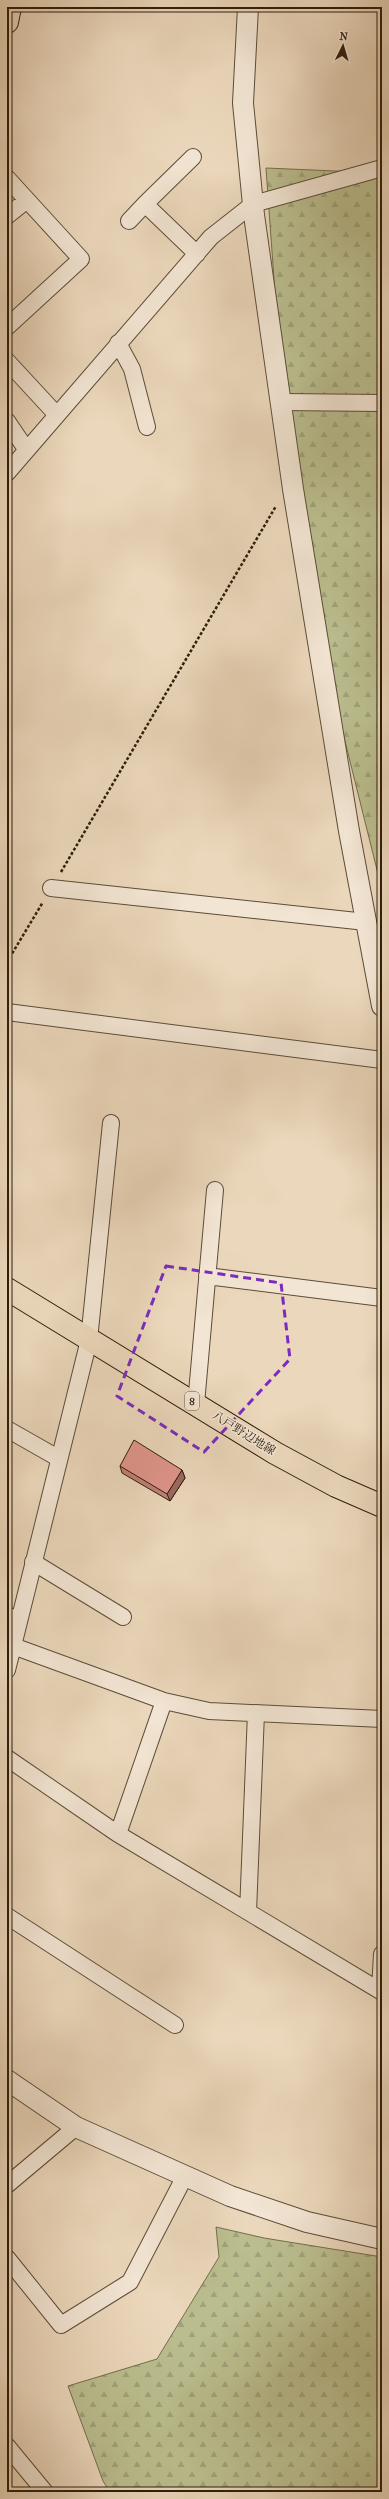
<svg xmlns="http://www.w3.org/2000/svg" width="389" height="2499" font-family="'IM FELL French Canon','Noto Serif JP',serif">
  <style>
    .forest { fill: url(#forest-firs); stroke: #746e4d }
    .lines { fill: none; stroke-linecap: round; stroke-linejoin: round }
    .minor-casing { stroke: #5c4c38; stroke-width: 18 }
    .tertiary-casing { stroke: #5c4c38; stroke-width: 22 }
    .primary-casing { stroke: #2d1e0c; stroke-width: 24 }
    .path { stroke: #2d1e0c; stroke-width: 2.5; stroke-dasharray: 3 2; stroke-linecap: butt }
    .minor { stroke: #f2e5d3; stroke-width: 16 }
    .tertiary { stroke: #f2e5d3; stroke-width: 20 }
    .primary { stroke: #ebd7bb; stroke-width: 22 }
    .wall { fill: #c18078; stroke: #2d1e0c }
    .shaded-wall { fill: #9d6862; stroke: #2d1e0c }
    .building { fill: #e0958c; stroke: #2d1e0c }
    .marked { fill: none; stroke: #7b2cbf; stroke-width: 3; stroke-dasharray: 8 5; stroke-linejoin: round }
    .labels { text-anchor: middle; stroke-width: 3; stroke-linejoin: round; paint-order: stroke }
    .shield { fill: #f2e5d3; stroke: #685a48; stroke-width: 1 }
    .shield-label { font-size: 11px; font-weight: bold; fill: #2d1e0c }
    .street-label { font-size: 12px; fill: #2d1e0c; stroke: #f2e5d3 }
  </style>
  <defs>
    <pattern id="forest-firs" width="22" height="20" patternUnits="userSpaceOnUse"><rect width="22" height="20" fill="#babd8e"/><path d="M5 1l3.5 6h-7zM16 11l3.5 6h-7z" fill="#a0a279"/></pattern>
  </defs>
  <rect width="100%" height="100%" fill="#ebd7bb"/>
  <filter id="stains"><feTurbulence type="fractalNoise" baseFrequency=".005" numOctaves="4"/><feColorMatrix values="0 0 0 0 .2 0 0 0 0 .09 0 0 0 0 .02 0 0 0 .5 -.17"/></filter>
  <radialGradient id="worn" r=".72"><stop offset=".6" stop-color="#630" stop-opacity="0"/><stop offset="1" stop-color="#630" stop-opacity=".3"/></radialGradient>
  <path class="forest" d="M 266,168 L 382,173 L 382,890 L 337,709 L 279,349 Z
    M 216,2227 L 264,2238 L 382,2257 L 382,2491 L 110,2492 L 103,2481 L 68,2386 L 157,2359 L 219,2257 Z"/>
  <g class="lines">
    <g class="minor-casing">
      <path id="minor" d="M 193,157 L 145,204 L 197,254
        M 7,178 L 81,259 L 7,327
        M 7,216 L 27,200
        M 129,221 L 145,204
        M 118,343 L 132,369 L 147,427
        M 7,361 L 56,414
        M 281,402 L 382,403
        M 7,421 L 26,449
        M 7,473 L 211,237 L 253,204 L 382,168
        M 51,888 L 366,922
        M 7,1012 L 382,1060
        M 207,1276 L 382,1298
        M 196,1404 L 215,1190
        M 7,1429 L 58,1458
        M 33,1562 L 123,1617
        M 7,1615 L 19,1622
        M 13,1646 L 164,1701 L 209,1711 L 382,1719
        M 7,1670 L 89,1340 L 111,1123
        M 7,1758 L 118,1834 L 382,1992
        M 118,1834 L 164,1701
        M 248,1912 L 256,1713
        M 7,1916 L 175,2025
        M 380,1991 L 382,1954
        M 7,2185 L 76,2127
        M 7,2258 L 61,2325 L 130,2282 L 185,2176
        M 7,2446 L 45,2492"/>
    </g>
    <g class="tertiary-casing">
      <path id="tertiary" d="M 248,7 L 243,103 L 254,215 L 293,489 L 349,831 L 382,1006
        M 7,2080 L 76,2127 L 230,2196 L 307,2222 L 382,2239"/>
    </g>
    <g class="primary-casing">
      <path id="primary" d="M 7,22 L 10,7
        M 7,1289 L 275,1453 L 336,1486 L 382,1506"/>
    </g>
    <path class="path" d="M 61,872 L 276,506
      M 7,962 L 43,902"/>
    <use href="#minor" class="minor"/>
    <use href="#tertiary" class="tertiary"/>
    <use href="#primary" class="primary"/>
  </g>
  <path class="wall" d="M 120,1466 L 182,1470 L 185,1478 L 170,1501 L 122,1473 Z"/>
  <path class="shaded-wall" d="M 182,1470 L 185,1478 L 170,1501 L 167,1494 Z"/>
  <path class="building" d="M 134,1440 L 182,1470 L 167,1494 L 120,1466 Z"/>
  <path class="marked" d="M 166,1266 L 281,1283 L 290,1359 L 204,1452 L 117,1396 Z"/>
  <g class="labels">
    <rect class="shield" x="185" y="1392" width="14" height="18" rx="3"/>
    <g class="shield-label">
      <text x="192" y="1405">8</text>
    </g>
    <g class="street-label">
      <text transform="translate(244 1433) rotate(32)" y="4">八戸野辺地線</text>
    </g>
  </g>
  <rect width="389" height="2499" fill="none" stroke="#ebd7bb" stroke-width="24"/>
  <rect x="8" y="8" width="373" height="2483" fill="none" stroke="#2d1e0c" stroke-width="2"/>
  <rect x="12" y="12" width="365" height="2475" fill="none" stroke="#2d1e0c"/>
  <g transform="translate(343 46) rotate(5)" stroke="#f2e5d3" stroke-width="3" paint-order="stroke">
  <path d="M0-3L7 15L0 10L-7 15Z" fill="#2d1e0c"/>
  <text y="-6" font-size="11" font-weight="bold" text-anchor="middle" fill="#2d1e0c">N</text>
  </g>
  <rect width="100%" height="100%" filter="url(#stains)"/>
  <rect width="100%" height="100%" fill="url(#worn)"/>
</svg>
